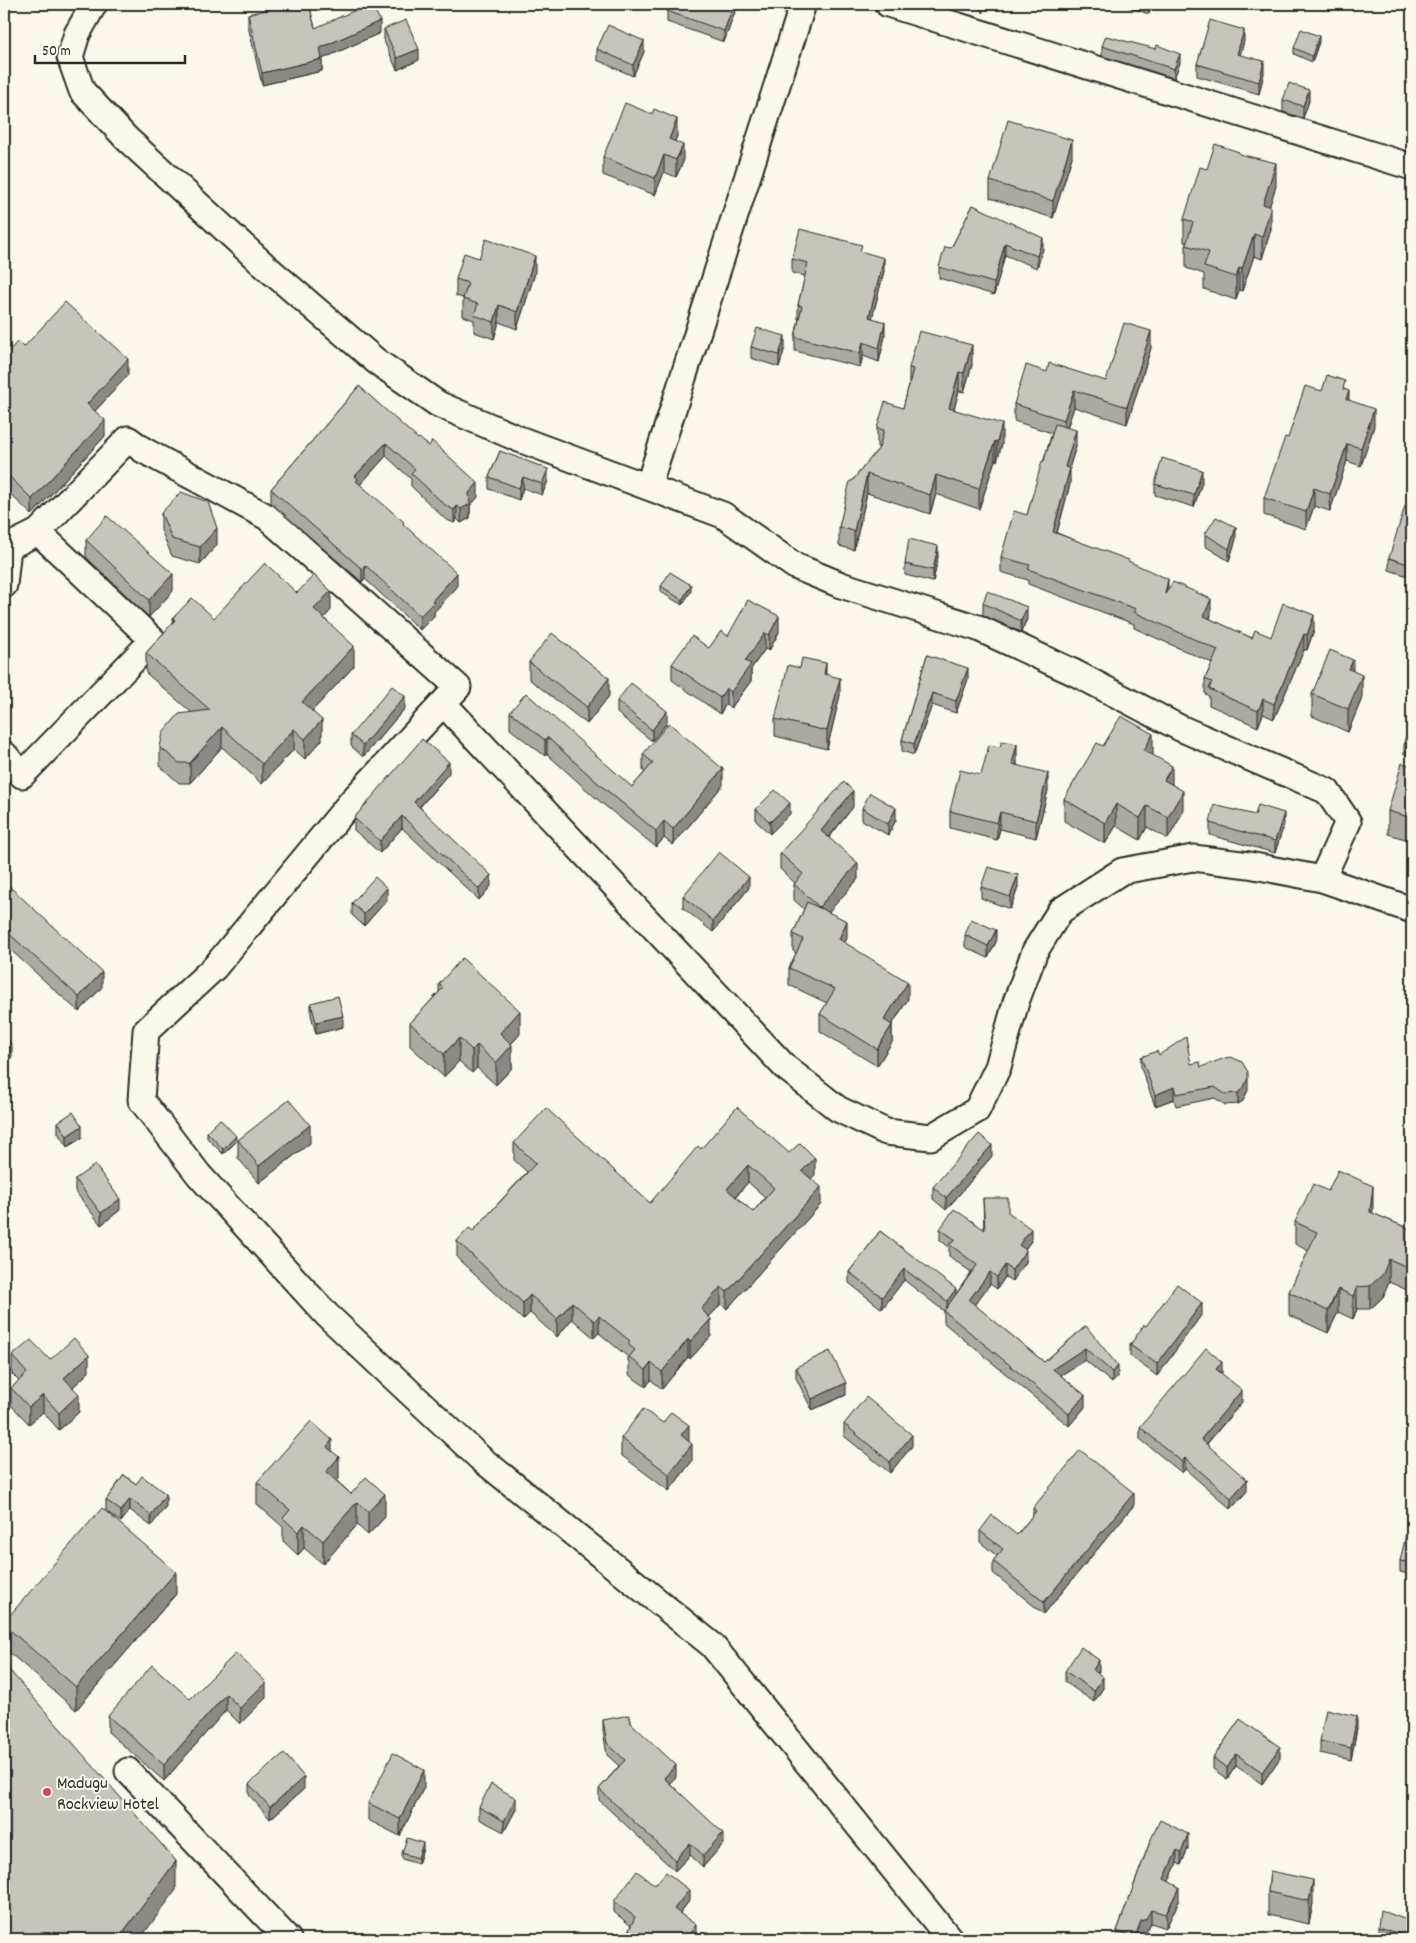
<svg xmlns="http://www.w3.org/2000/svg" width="1416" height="1943" font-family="Dekko,sans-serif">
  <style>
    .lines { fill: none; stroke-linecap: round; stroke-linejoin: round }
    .minor-casing { stroke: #2b2b2b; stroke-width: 29 }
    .minor { stroke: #fbf7ec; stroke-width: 25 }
    .wall { fill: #aba9a2; stroke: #2b2b2b; fill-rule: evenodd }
    .shaded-wall { fill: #8b8984; stroke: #2b2b2b }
    .building { fill: #c7c4bc; stroke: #2b2b2b; fill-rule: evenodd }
    .poi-dot { fill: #d1495b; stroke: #fbf7ec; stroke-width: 2 }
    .labels { text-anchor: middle; stroke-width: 4; stroke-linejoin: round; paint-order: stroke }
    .poi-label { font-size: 18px; fill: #2b2b2b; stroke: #fbf7ec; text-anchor: start }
  </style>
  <rect width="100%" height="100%" fill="#fbf7ec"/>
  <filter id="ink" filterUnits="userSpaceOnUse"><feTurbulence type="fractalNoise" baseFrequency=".02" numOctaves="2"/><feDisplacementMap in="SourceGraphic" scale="10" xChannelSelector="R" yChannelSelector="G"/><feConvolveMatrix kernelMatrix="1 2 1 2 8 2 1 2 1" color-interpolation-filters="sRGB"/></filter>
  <g filter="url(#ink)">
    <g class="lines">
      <g class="minor-casing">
        <path id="minor" d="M 94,4 L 77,34 L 70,57 L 82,91 L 127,139 L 265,266 L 376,361 L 438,404 L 519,439 L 723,515 L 795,566 L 841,585 L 978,628 L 1075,673 L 1180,728 L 1327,791 L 1348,822 L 1322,879
          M 888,4 L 1412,167
          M 648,487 L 803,4
          M 4,585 L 8,547 L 38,532 L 128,439 L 143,450 L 267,517 L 458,687 L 351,802 L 215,967 L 146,1031 L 141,1100 L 199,1175 L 327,1315 L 480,1458 L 712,1645 L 950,1939
          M 443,703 L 785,1067 L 838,1109 L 886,1132 L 931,1137 L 977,1110 L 998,1067 L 1016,1002 L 1035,951 L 1060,911 L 1122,871 L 1193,858 L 1249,865 L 1322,879 L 1412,910
          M 4,754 L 22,775 L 153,640 L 38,532
          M 128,1771 L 288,1939"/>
      </g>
      <use href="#minor" class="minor"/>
    </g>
    <path class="wall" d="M 265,4 L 309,4 L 315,28 L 380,33 L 322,59 L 322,71 L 262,85 L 248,26 L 248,14 L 267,10 Z
      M 738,4 L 724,42 L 667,22 L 667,11 Z
      M 976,4 L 983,4 L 983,13 Z
      M 1128,4 L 1152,4 L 1149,14 L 1128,7 Z
      M 1239,4 L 1265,4 L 1263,11 Z
      M 384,29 L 419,60 L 397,70 L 384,41 Z
      M 1244,41 L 1240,55 L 1264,73 L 1259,94 L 1197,76 L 1197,64 Z
      M 1319,42 L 1312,62 L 1294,54 L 1294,48 Z
      M 1102,46 L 1180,63 L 1174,78 L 1102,56 Z
      M 597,49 L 644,52 L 633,76 L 597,60 Z
      M 1283,100 L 1309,101 L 1303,118 L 1283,112 Z
      M 677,136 L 675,141 L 683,162 L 676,177 L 664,172 L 655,195 L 603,175 L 603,157 Z
      M 1239,154 L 1276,186 L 1269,206 L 1271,229 L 1262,259 L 1254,256 L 1242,291 L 1239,290 L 1236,300 L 1204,289 L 1204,274 L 1186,268 L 1186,242 L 1184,242 L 1184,219 Z
      M 1072,157 L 1053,218 L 990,198 L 990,181 Z
      M 973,205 L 1043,249 L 1037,268 L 1005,255 L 994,295 L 939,278 L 939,267 L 951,248 Z
      M 862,252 L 884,271 L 872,318 L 885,336 L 879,362 L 863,356 L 860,367 L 795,351 L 795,337 L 799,319 L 798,319 L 798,305 L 805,276 L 792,273 L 792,259 Z
      M 479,258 L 535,273 L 517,329 L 499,322 L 494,339 L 474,332 L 474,320 L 463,316 L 463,298 L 456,296 L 456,279 Z
      M 24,347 L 128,375 L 95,411 L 105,436 L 32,515 L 4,488 L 4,356 Z
      M 751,347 L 785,347 L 779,367 L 751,358 Z
      M 1151,348 L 1127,424 L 1074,407 L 1067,428 L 1076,446 L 1069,468 L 1070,484 L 1057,533 L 1129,562 L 1168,589 L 1211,615 L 1210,619 L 1252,638 L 1271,637 L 1314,630 L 1307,650 L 1304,650 L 1274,719 L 1263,714 L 1258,727 L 1209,705 L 1209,696 L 1205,694 L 1205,679 L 1212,663 L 1134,628 L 1134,624 L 1028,584 L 1028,580 L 1001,572 L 1001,557 L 1027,515 L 1052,433 L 1014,421 L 1014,404 L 1106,381 Z
      M 972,365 L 964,392 L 959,391 L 954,409 L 1002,444 L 997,461 L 995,460 L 979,509 L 936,494 L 930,514 L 867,493 L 854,550 L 839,546 L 839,527 L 852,481 L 879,448 L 877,447 L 877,428 L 903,408 L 909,385 L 909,368 Z
      M 359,386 L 478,497 L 470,506 L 470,518 L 461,523 L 457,519 L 454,523 L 445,519 L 411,486 L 411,479 L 386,456 L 360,485 L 404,525 L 457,587 L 434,612 L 434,616 L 420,630 L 365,579 L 362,582 L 271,503 L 271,489 Z
      M 1345,389 L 1349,400 L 1374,426 L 1361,466 L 1347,461 L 1330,511 L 1314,506 L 1306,529 L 1264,515 L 1264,498 L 1288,438 L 1322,391 Z
      M 500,451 L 548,481 L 542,495 L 523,488 L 519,500 L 489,489 L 489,477 Z
      M 1202,482 L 1194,507 L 1155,495 L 1155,484 Z
      M 1412,509 L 1408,576 L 1389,570 L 1389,558 Z
      M 161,513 L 217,545 L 200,564 L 172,556 L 161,530 Z
      M 1205,534 L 1236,539 L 1229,561 L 1205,546 Z
      M 86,540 L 173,591 L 149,617 L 86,557 Z
      M 938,557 L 933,582 L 905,575 L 905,564 Z
      M 661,586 L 691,591 L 682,605 L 661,592 Z
      M 297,593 L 331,610 L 324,618 L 354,666 L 312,711 L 322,740 L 305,759 L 294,749 L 262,784 L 222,747 L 190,783 L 179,783 L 160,766 L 160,747 L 191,712 L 146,673 L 146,653 L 173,622 L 173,618 L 214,618 Z
      M 983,603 L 1027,619 L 1021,632 L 983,615 Z
      M 779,632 L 769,651 L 765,649 L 751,669 L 751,681 L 731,708 L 726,704 L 720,714 L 672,680 L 672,664 L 709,648 L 728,636 Z
      M 927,655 L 968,679 L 956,713 L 932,705 L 914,755 L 902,751 L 902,740 Z
      M 529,662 L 609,696 L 587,724 L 529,679 Z
      M 1353,671 L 1362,698 L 1348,732 L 1312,716 L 1312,694 Z
      M 826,674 L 840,695 L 827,749 L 775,736 L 775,719 Z
      M 617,701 L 667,723 L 652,741 L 617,713 Z
      M 405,708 L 363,757 L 351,746 L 351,735 Z
      M 510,712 L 632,787 L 645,772 L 643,771 L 643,754 L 723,785 L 673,845 L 664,838 L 656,847 L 598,800 L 547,754 L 545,756 L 510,729 Z
      M 1412,717 L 1412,757 L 1404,754 L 1404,743 Z
      M 1103,746 L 1153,755 L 1172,784 L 1183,812 L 1168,839 L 1147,827 L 1140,840 L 1116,826 L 1105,844 L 1064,821 L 1064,799 Z
      M 1017,762 L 1017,765 L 1048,790 L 1036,838 L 1000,829 L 997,840 L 950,828 L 950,811 L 981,775 Z
      M 1412,766 L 1412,841 L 1388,834 L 1388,811 Z
      M 449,773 L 420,807 L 491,886 L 479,900 L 402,828 L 380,853 L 354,830 L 354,818 Z
      M 853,807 L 829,838 L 858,879 L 828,912 L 847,938 L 845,943 L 908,999 L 892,1025 L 892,1042 L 877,1066 L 820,1031 L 820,1014 L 827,1003 L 789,985 L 789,968 L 796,953 L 793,951 L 793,934 L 804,909 L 794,900 L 794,884 L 795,883 L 780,869 L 780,853 Z
      M 862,808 L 896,820 L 888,835 L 862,820 Z
      M 756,809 L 790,814 L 770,834 L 756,821 Z
      M 1210,823 L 1284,824 L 1275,853 L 1210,835 Z
      M 981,887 L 1018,887 L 1010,909 L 981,898 Z
      M 749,888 L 713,932 L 683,908 L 683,896 Z
      M 4,892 L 102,987 L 79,1012 L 4,944 Z
      M 387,900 L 364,926 L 352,915 L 352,903 Z
      M 965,935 L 996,942 L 988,958 L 965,947 Z
      M 439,984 L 520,1034 L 511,1044 L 512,1068 L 496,1085 L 477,1068 L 472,1073 L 459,1061 L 444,1077 L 410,1046 L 410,1023 L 439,992 Z
      M 311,1003 L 343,1027 L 316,1034 L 311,1015 Z
      M 1159,1055 L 1201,1067 L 1248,1090 L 1243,1101 L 1238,1104 L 1225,1105 L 1215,1098 L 1176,1106 L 1174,1099 L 1155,1106 L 1141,1068 L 1141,1057 Z
      M 58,1122 L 82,1138 L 67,1147 L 58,1133 Z
      M 207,1132 L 236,1142 L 223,1154 L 207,1138 Z
      M 238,1140 L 310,1143 L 259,1183 L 238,1158 Z
      M 514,1143 L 650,1203 L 701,1149 L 789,1153 L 815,1175 L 811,1179 L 821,1204 L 727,1309 L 721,1304 L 709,1317 L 711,1336 L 690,1359 L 688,1357 L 662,1389 L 651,1380 L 646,1387 L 629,1375 L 629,1362 L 628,1361 L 628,1357 L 599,1333 L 594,1338 L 572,1319 L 557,1337 L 530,1313 L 523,1320 L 457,1258 L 457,1241 L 473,1231 L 527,1172 L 514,1160 ZM 748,1182 L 765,1197 L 753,1212 L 736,1197 Z
      M 992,1156 L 946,1210 L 933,1199 L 933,1187 Z
      M 75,1179 L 120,1210 L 101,1225 L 75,1191 Z
      M 1328,1191 L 1373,1209 L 1372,1213 L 1412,1230 L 1407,1290 L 1389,1282 L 1383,1297 L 1370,1309 L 1357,1309 L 1353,1319 L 1338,1312 L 1328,1333 L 1289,1315 L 1289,1292 L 1309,1251 L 1295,1244 L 1295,1222 Z
      M 983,1198 L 1008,1212 L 1031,1241 L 1025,1249 L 1026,1262 L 1012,1281 L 1005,1277 L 997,1289 L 990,1284 L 974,1305 L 1044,1362 L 1086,1326 L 1118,1377 L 1112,1383 L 1085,1360 L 1061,1375 L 1085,1407 L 1069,1426 L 944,1323 L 944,1311 L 904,1280 L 882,1309 L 849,1283 L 849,1272 L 880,1231 L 956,1294 L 971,1272 L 949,1256 L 949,1247 L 940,1240 L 940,1229 L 984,1230 Z
      M 1202,1314 L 1157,1376 L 1130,1356 L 1130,1345 L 1146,1326 Z
      M 12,1356 L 50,1360 L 89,1372 L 73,1387 L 79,1412 L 59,1430 L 43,1412 L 29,1424 L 11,1405 L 11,1388 L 19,1381 L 12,1374 Z
      M 796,1367 L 846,1395 L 812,1410 L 796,1378 Z
      M 1221,1373 L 1242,1402 L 1207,1444 L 1247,1491 L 1231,1509 L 1185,1469 L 1182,1473 L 1140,1439 L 1140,1427 Z
      M 844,1424 L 912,1446 L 890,1473 L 844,1436 Z
      M 621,1438 L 689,1441 L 692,1461 L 669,1491 L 621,1455 Z
      M 332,1451 L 339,1479 L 337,1481 L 351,1494 L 385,1517 L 368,1535 L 357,1525 L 323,1564 L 304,1548 L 298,1555 L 283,1541 L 283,1527 L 257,1504 L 257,1482 Z
      M 124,1475 L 166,1506 L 151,1526 L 130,1510 L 121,1522 L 106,1511 L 106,1500 Z
      M 1134,1505 L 1044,1614 L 993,1573 L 993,1561 L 997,1556 L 980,1542 L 980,1531 L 1017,1535 L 1033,1515 L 1033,1508 Z
      M 1412,1531 L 1412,1575 L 1400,1572 L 1400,1561 Z
      M 176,1594 L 76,1710 L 4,1648 L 4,1622 Z
      M 236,1653 L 266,1698 L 240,1724 L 226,1710 L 164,1781 L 108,1732 L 108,1716 L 190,1699 Z
      M 1065,1671 L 1099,1671 L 1098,1673 L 1103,1688 L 1094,1702 L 1065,1682 Z
      M 1240,1719 L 1280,1758 L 1262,1784 L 1236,1766 L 1227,1779 L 1213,1769 L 1213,1758 Z
      M 603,1720 L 631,1723 L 676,1777 L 670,1783 L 723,1844 L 703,1867 L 690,1855 L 675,1871 L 599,1800 L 599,1789 L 619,1766 L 607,1755 L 603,1731 Z
      M 1357,1728 L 1351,1760 L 1320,1753 L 1320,1741 Z
      M 249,1784 L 304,1789 L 270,1819 L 249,1795 Z
      M 424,1787 L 400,1836 L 368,1820 L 368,1803 Z
      M 479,1807 L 516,1809 L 504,1832 L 479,1819 Z
      M 1151,1839 L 1188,1848 L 1181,1865 L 1177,1863 L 1168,1882 L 1179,1901 L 1166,1928 L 1151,1923 L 1146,1932 L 1141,1935 L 1139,1939 L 1117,1939 L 1117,1931 Z
      M 423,1849 L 418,1864 L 402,1859 L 402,1853 Z
      M 1270,1871 L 1313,1903 L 1309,1924 L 1268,1915 L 1268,1892 Z
      M 655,1885 L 689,1901 L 680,1913 L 696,1937 L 694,1939 L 629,1939 L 629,1930 L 631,1926 L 614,1912 L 614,1901 Z
      M 1412,1922 L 1412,1939 L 1378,1939 L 1378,1927 Z"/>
    <path class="shaded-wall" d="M 734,4 L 738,4 L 724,42 L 724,31 Z
      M 1149,4 L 1152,4 L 1149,14 Z
      M 380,21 L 380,33 L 320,60 L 320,48 Z
      M 1244,30 L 1244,41 L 1237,66 L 1237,54 Z
      M 1319,36 L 1319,42 L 1312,62 L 1312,56 Z
      M 644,41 L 644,52 L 633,76 L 633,65 Z
      M 419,49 L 419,60 L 397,70 L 397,58 Z
      M 1180,54 L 1180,63 L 1174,78 L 1174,69 Z
      M 322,59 L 322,71 L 262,85 L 262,73 Z
      M 1264,61 L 1264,73 L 1259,94 L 1259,82 Z
      M 1309,90 L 1309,101 L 1303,118 L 1303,106 Z
      M 677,119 L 677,136 L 669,156 L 669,139 Z
      M 1072,140 L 1072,157 L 1053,218 L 1053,201 Z
      M 683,145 L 683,162 L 676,177 L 676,160 Z
      M 664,155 L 664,172 L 655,195 L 655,178 Z
      M 1276,163 L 1276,186 L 1263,227 L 1263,204 Z
      M 1271,207 L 1271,229 L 1262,259 L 1262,237 Z
      M 1254,234 L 1254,256 L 1242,291 L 1242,269 Z
      M 1043,238 L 1043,249 L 1037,268 L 1037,256 Z
      M 1005,243 L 1005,255 L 994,295 L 994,283 Z
      M 535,256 L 535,273 L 517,329 L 517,312 Z
      M 884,258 L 884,271 L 869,331 L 869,317 Z
      M 1239,268 L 1239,290 L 1236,300 L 1236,277 Z
      M 499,305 L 499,322 L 494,339 L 494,322 Z
      M 885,322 L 885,336 L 879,362 L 879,348 Z
      M 1151,331 L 1151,348 L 1127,424 L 1127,407 Z
      M 785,336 L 785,347 L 779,367 L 779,355 Z
      M 863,342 L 863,356 L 860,367 L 860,353 Z
      M 972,345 L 972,365 L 964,392 L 964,373 Z
      M 128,359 L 128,375 L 87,420 L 87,404 Z
      M 959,372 L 959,391 L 949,427 L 949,408 Z
      M 1074,390 L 1074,407 L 1064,437 L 1064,420 Z
      M 1349,391 L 1349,408 L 1346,399 Z
      M 1374,409 L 1374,426 L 1361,466 L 1361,448 Z
      M 105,420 L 105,436 L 32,515 L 32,499 Z
      M 1002,424 L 1002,444 L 997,461 L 997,442 Z
      M 1076,430 L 1076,446 L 1065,482 L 1065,467 Z
      M 995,441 L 995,460 L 979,509 L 979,489 Z
      M 386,443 L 386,456 L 358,487 L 358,492 L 355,476 Z
      M 1347,444 L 1347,461 L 1330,511 L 1330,494 Z
      M 1070,468 L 1070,484 L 1053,547 L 1053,532 Z
      M 548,469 L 548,481 L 542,495 L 542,484 Z
      M 1202,470 L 1202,482 L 1194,507 L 1194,495 Z
      M 867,474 L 867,493 L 854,550 L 854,531 Z
      M 936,475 L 936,494 L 930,514 L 930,495 Z
      M 523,477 L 523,488 L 519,500 L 519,488 Z
      M 478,483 L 478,497 L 470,506 L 470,518 L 461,523 L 461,509 L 469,493 Z
      M 1314,488 L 1314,506 L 1306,529 L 1306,512 Z
      M 457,506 L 457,519 L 454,523 L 454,510 Z
      M 1236,527 L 1236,539 L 1229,561 L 1229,549 Z
      M 217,528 L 217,545 L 200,564 L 200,547 Z
      M 938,546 L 938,557 L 933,582 L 933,570 Z
      M 1412,552 L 1412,563 L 1408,576 L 1408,564 Z
      M 365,565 L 365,579 L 362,582 L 362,569 Z
      M 457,573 L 457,587 L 434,612 L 434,616 L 420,630 L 420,616 L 432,601 Z
      M 173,574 L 173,591 L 149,617 L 149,600 Z
      M 1168,579 L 1168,595 L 1165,594 Z
      M 691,585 L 691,591 L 682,605 L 682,600 Z
      M 331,591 L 331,610 L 314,629 L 314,609 Z
      M 1211,599 L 1211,615 L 1204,632 L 1204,616 Z
      M 1027,607 L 1027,619 L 1021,632 L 1021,621 Z
      M 1314,615 L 1314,630 L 1307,650 L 1307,635 Z
      M 779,616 L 779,632 L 769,651 L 769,635 Z
      M 765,633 L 765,649 L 751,669 L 751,681 L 731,708 L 731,692 L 745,661 Z
      M 1304,634 L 1304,650 L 1274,719 L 1274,704 Z
      M 354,646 L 354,666 L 302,722 L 302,702 Z
      M 1353,660 L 1353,683 L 1349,669 Z
      M 826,663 L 826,681 L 824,674 Z
      M 968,668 L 968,679 L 956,713 L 956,701 Z
      M 1362,675 L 1362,698 L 1348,732 L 1348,709 Z
      M 609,678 L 609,696 L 587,724 L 587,707 Z
      M 840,678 L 840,695 L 827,749 L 827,731 Z
      M 726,688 L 726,704 L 720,714 L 720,698 Z
      M 932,693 L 932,705 L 914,755 L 914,744 Z
      M 405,696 L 405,708 L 363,757 L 363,745 Z
      M 1263,699 L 1263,714 L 1258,727 L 1258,711 Z
      M 667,711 L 667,723 L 652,741 L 652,730 Z
      M 322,720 L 322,740 L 305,759 L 305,739 Z
      M 222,727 L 222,747 L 190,783 L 190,763 Z
      M 294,729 L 294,749 L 262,784 L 262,764 Z
      M 1153,734 L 1153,756 L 1144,750 Z
      M 547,737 L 547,754 L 545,756 L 545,740 Z
      M 1017,744 L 1017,762 L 1012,781 L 1012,764 Z
      M 449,762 L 449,773 L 414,813 L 414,802 Z
      M 1172,766 L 1172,787 L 1164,780 Z
      M 723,769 L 723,785 L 673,845 L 673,829 Z
      M 1048,773 L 1048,790 L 1036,838 L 1036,821 Z
      M 853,791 L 853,807 L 821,847 L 821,831 Z
      M 1183,791 L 1183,812 L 1168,839 L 1168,817 Z
      M 790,803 L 790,814 L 770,834 L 770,822 Z
      M 1116,804 L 1116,826 L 1105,844 L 1105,823 Z
      M 1147,806 L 1147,827 L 1140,840 L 1140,818 Z
      M 896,808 L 896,820 L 888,835 L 888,824 Z
      M 1000,812 L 1000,829 L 997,840 L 997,823 Z
      M 1284,813 L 1284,824 L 1275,853 L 1275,841 Z
      M 402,816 L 402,828 L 380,853 L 380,841 Z
      M 664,821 L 664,838 L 656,847 L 656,831 Z
      M 858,863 L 858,879 L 819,923 L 819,907 Z
      M 491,875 L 491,886 L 479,900 L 479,889 Z
      M 1018,875 L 1018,887 L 1010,909 L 1010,897 Z
      M 749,877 L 749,888 L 713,932 L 713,921 Z
      M 387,888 L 387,900 L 364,926 L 364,914 Z
      M 847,921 L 847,938 L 839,956 L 839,939 Z
      M 996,930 L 996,942 L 988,958 L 988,946 Z
      M 102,972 L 102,987 L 79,1012 L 79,997 Z
      M 908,982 L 908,999 L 884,1037 L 884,1020 Z
      M 520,1011 L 520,1034 L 500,1056 L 500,1033 Z
      M 343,1016 L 343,1027 L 316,1034 L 316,1022 Z
      M 892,1025 L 892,1042 L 877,1066 L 877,1049 Z
      M 459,1038 L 459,1061 L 444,1077 L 444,1054 Z
      M 477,1045 L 477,1068 L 472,1073 L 472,1050 Z
      M 512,1045 L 512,1068 L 496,1085 L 496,1063 Z
      M 12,1046 L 12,1057 L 4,1063 L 4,1051 Z
      M 1248,1078 L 1248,1090 L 1243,1101 L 1238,1104 L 1238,1093 Z
      M 1174,1087 L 1174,1099 L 1155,1106 L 1155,1095 Z
      M 310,1125 L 310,1143 L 259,1183 L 259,1166 Z
      M 82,1126 L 82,1138 L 67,1147 L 67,1136 Z
      M 236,1136 L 236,1142 L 223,1154 L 223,1149 Z
      M 992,1145 L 992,1156 L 946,1210 L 946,1198 Z
      M 815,1158 L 815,1175 L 802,1188 L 802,1171 Z
      M 748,1165 L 748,1182 L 727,1207 L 727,1189 Z
      M 1373,1186 L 1373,1209 L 1370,1235 L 1370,1212 Z
      M 821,1187 L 821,1204 L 727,1309 L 727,1292 Z
      M 120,1199 L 120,1210 L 101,1225 L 101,1213 Z
      M 1031,1229 L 1031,1241 L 1019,1257 L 1019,1245 Z
      M 1412,1235 L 1412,1277 L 1407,1290 L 1407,1267 L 1409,1242 Z
      M 1026,1250 L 1026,1262 L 1012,1281 L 1012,1270 Z
      M 1389,1259 L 1389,1282 L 1383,1297 L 1370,1309 L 1370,1286 Z
      M 1005,1265 L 1005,1277 L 997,1289 L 997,1277 Z
      M 904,1269 L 904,1280 L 882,1309 L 882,1297 Z
      M 990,1272 L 990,1284 L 969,1312 L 969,1300 Z
      M 721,1287 L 721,1304 L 701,1326 L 701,1309 Z
      M 1357,1287 L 1357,1309 L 1353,1319 L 1353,1296 Z
      M 956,1289 L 956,1301 L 947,1313 L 947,1301 Z
      M 1338,1289 L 1338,1312 L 1328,1333 L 1328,1311 Z
      M 530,1295 L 530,1313 L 523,1320 L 523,1303 Z
      M 572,1302 L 572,1319 L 557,1337 L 557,1319 Z
      M 1202,1303 L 1202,1314 L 1157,1376 L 1157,1364 Z
      M 599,1316 L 599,1333 L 594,1338 L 594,1321 Z
      M 711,1319 L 711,1336 L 690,1359 L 690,1342 Z
      M 688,1339 L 688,1357 L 662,1389 L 662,1372 Z
      M 1085,1348 L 1085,1360 L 1053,1380 L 1053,1369 Z
      M 89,1355 L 89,1372 L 64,1395 L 64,1378 Z
      M 1222,1362 L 1222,1373 L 1216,1369 Z
      M 651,1363 L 651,1380 L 646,1387 L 646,1370 Z
      M 1118,1366 L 1118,1377 L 1112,1383 L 1112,1372 Z
      M 846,1383 L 846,1395 L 812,1410 L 812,1399 Z
      M 1242,1390 L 1242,1402 L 1201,1450 L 1201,1439 Z
      M 79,1394 L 79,1412 L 59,1430 L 59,1413 Z
      M 43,1395 L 43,1412 L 29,1424 L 29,1407 Z
      M 1085,1395 L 1085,1407 L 1069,1426 L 1069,1414 Z
      M 689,1425 L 689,1442 L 681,1435 Z
      M 912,1435 L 912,1446 L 890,1473 L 890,1462 Z
      M 332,1440 L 332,1463 L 327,1447 Z
      M 692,1444 L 692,1461 L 669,1491 L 669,1474 Z
      M 339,1457 L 339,1479 L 326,1494 L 326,1472 Z
      M 1185,1458 L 1185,1469 L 1182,1473 L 1182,1462 Z
      M 1247,1480 L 1247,1491 L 1231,1509 L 1231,1498 Z
      M 1134,1493 L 1134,1505 L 1044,1614 L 1044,1602 Z
      M 166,1494 L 166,1506 L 151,1526 L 151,1515 Z
      M 385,1494 L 385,1517 L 368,1535 L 368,1512 Z
      M 130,1499 L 130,1510 L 121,1522 L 121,1511 Z
      M 357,1502 L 357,1525 L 323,1564 L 323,1541 Z
      M 304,1525 L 304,1548 L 298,1555 L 298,1532 Z
      M 176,1572 L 176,1594 L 76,1710 L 76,1687 Z
      M 1099,1660 L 1099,1671 L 1093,1681 L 1093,1670 Z
      M 1103,1677 L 1103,1688 L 1094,1702 L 1094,1691 Z
      M 266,1682 L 266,1698 L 240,1724 L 240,1708 Z
      M 226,1694 L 226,1710 L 164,1781 L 164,1765 Z
      M 1357,1716 L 1357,1728 L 1351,1760 L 1351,1748 Z
      M 1280,1747 L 1280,1758 L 1262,1784 L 1262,1772 Z
      M 1236,1754 L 1236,1766 L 1227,1779 L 1227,1768 Z
      M 676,1765 L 676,1777 L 664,1789 L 664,1778 Z
      M 424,1770 L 424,1787 L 400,1836 L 400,1819 Z
      M 304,1777 L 304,1789 L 270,1819 L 270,1807 Z
      M 516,1798 L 516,1809 L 504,1832 L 504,1821 Z
      M 723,1833 L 723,1844 L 703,1867 L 703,1855 Z
      M 1188,1834 L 1188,1848 L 1181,1865 L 1181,1852 Z
      M 423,1843 L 423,1849 L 418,1864 L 418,1858 Z
      M 690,1843 L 690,1855 L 675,1871 L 675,1860 Z
      M 1177,1850 L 1177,1863 L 1164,1893 L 1164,1879 Z
      M 176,1861 L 176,1890 L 140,1939 L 118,1939 Z
      M 1313,1880 L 1313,1903 L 1309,1924 L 1309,1901 Z
      M 1179,1887 L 1179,1901 L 1166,1928 L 1166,1914 Z
      M 689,1890 L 689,1901 L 674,1921 L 674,1909 Z
      M 1151,1910 L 1151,1923 L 1146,1932 L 1141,1935 L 1139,1939 L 1134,1939 L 1141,1921 Z
      M 696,1925 L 696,1937 L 694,1939 L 685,1939 Z"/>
    <path class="building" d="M 269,4 L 309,4 L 315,28 L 369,4 L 372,4 L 380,21 L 320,48 L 322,59 L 262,73 L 248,14 L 271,9 Z
      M 670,4 L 734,4 L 724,31 L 667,11 Z
      M 406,20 L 419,49 L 397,58 L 384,29 Z
      M 1210,20 L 1244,30 L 1237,54 L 1264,61 L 1259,82 L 1197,64 Z
      M 608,25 L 644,41 L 633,65 L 597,49 Z
      M 1301,29 L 1319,36 L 1312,56 L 1294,48 Z
      M 1106,36 L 1156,49 L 1157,45 L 1180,54 L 1174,69 L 1102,46 Z
      M 1289,83 L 1309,90 L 1303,106 L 1283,100 Z
      M 625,103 L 652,114 L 654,109 L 677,119 L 669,139 L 683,145 L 676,160 L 664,155 L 655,178 L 603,157 Z
      M 1008,120 L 1072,140 L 1053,201 L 990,181 Z
      M 1215,144 L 1239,152 L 1239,154 L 1276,163 L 1263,204 L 1271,207 L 1262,237 L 1254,234 L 1242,269 L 1239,268 L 1236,277 L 1204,267 L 1209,252 L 1186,245 L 1193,222 L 1184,219 L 1200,167 L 1207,169 Z
      M 973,205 L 1043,238 L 1037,256 L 1005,243 L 994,283 L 939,267 L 945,247 L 951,248 Z
      M 800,229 L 862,245 L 860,251 L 884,258 L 869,317 L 885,322 L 879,348 L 863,342 L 860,353 L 795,337 L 802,306 L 798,305 L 808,263 L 792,259 Z
      M 486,239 L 535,256 L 517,312 L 499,305 L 494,322 L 474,315 L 478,304 L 463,299 L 468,283 L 456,279 L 464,253 L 479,258 Z
      M 65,302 L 128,359 L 87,404 L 105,420 L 32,499 L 4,471 L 4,356 L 18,341 L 24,347 Z
      M 1124,323 L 1151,331 L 1127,407 L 1074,390 L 1064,420 L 1014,404 L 1026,365 L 1047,372 L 1049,363 L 1106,381 Z
      M 757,328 L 785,336 L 779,355 L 751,347 Z
      M 919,331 L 972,345 L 964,373 L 959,372 L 949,408 L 1002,424 L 997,442 L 995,441 L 979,489 L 936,475 L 930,495 L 867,474 L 854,531 L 839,527 L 850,481 L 852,481 L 879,448 L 884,430 L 877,428 L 885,402 L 903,408 L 913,369 L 909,368 Z
      M 1327,375 L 1345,381 L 1343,389 L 1349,391 L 1346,399 L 1374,409 L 1361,448 L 1347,444 L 1330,494 L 1314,488 L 1306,512 L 1264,498 L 1285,437 L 1288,438 L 1305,386 L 1322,391 Z
      M 359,386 L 418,439 L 419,438 L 429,446 L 432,441 L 478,483 L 469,493 L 470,504 L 461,509 L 457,506 L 454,510 L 445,505 L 411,473 L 415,469 L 386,443 L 355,476 L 358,479 L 356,481 L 404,522 L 403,524 L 457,573 L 432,601 L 434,602 L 420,616 L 365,565 L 362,569 L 271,489 Z
      M 1055,424 L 1076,430 L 1065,467 L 1070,468 L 1053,532 L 1129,560 L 1128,561 L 1168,579 L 1165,594 L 1173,582 L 1211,599 L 1204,616 L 1252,638 L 1255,630 L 1271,637 L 1283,603 L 1314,615 L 1307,635 L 1304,634 L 1274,704 L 1263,699 L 1258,711 L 1209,689 L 1212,682 L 1205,679 L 1218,650 L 1134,612 L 1136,609 L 1028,569 L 1030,565 L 1001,557 L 1014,511 L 1027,515 L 1042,461 L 1044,461 Z
      M 500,451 L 548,469 L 542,484 L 523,477 L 519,488 L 489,477 Z
      M 1162,458 L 1202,470 L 1194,495 L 1155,484 Z
      M 181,492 L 208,502 L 217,528 L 200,547 L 172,539 L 161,513 Z
      M 1405,506 L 1412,509 L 1412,552 L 1408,564 L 1389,558 Z
      M 107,516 L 173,574 L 149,600 L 86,540 Z
      M 1216,517 L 1236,527 L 1229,549 L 1205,534 Z
      M 909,539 L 938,546 L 933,570 L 905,564 Z
      M 265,563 L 297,593 L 314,575 L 331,591 L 314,609 L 354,646 L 302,702 L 322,720 L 305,739 L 294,729 L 262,764 L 222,727 L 190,763 L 179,763 L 160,747 L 163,733 L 179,714 L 210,710 L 146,653 L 175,620 L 173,618 L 192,598 L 214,618 Z
      M 670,572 L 691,585 L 682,600 L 661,586 Z
      M 987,591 L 1027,607 L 1021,621 L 983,603 Z
      M 748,600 L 779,616 L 769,635 L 765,633 L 745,661 L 751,664 L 731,692 L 726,688 L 720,698 L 672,664 L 692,636 L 709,648 L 721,631 L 728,636 Z
      M 552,633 L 609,678 L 587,707 L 529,662 Z
      M 1330,650 L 1353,660 L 1349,669 L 1362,675 L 1348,709 L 1312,694 Z
      M 927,655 L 968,668 L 956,701 L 932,693 L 914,744 L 902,740 Z
      M 802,658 L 826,663 L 824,674 L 840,678 L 827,731 L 775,719 L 788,665 L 800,668 Z
      M 631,683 L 667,711 L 652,730 L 617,701 Z
      M 392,686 L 405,696 L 363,745 L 351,735 Z
      M 526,693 L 632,787 L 653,763 L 643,754 L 669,723 L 723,769 L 673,829 L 664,821 L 656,831 L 598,783 L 547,737 L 545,740 L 510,712 Z
      M 1121,716 L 1153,734 L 1144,750 L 1172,766 L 1164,780 L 1183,791 L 1168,817 L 1147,806 L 1140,818 L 1116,804 L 1105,823 L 1064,799 L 1097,743 L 1103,746 Z
      M 1412,717 L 1412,746 L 1404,743 Z
      M 422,739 L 449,762 L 414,802 L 491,875 L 479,889 L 402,816 L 380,841 L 354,818 Z
      M 1002,741 L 1017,744 L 1012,764 L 1048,773 L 1036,821 L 1000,812 L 997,823 L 950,811 L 960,770 L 981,775 L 989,745 L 1000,747 Z
      M 1402,763 L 1412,766 L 1412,818 L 1388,811 Z
      M 844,782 L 853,791 L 821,831 L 858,863 L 819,907 L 794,884 L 803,874 L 780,853 Z
      M 775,790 L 790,803 L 770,822 L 756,809 Z
      M 870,793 L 896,808 L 888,824 L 862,808 Z
      M 1214,805 L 1255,815 L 1258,805 L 1284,813 L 1275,841 L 1210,823 Z
      M 719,852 L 749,877 L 713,921 L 683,896 Z
      M 988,867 L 1018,875 L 1010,897 L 981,887 Z
      M 375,877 L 387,888 L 364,914 L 352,903 Z
      M 9,886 L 102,972 L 79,997 L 4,929 L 4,892 Z
      M 807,902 L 847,921 L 839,939 L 908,982 L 884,1020 L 892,1025 L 877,1049 L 820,1014 L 835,989 L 789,968 L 803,939 L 793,934 Z
      M 971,919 L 996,930 L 988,946 L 965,935 Z
      M 462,958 L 520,1011 L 500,1033 L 512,1045 L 496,1063 L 477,1045 L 472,1050 L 459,1038 L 444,1054 L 410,1023 L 443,988 L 439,984 Z
      M 338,996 L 343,1016 L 316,1022 L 311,1003 Z
      M 4,1034 L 12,1046 L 4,1051 Z
      M 1186,1037 L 1191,1064 L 1200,1062 L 1201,1067 L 1225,1058 L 1231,1057 L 1242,1062 L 1248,1072 L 1248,1078 L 1243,1089 L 1238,1093 L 1225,1094 L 1215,1087 L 1176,1094 L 1174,1087 L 1155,1095 L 1141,1057 L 1157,1051 L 1159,1055 Z
      M 289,1100 L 310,1125 L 259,1166 L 238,1140 Z
      M 737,1107 L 789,1153 L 800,1143 L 815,1158 L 802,1171 L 821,1187 L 727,1292 L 721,1287 L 701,1309 L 711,1319 L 690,1342 L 688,1339 L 662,1372 L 651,1363 L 646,1370 L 629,1357 L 635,1350 L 628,1344 L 630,1341 L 599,1316 L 594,1321 L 572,1302 L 557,1319 L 530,1295 L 523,1303 L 457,1241 L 469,1228 L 473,1231 L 536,1163 L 514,1143 L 546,1108 L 650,1203 L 698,1146 L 701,1149 ZM 748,1165 L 774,1188 L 753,1212 L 727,1189 Z
      M 73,1112 L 82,1126 L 67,1136 L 58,1122 Z
      M 220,1119 L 236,1136 L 223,1149 L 207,1132 Z
      M 979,1134 L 992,1145 L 946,1198 L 933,1187 Z
      M 95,1165 L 120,1199 L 101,1213 L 75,1179 Z
      M 1338,1170 L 1373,1186 L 1370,1212 L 1412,1230 L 1412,1235 L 1409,1242 L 1412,1244 L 1412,1254 L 1407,1267 L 1389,1259 L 1383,1274 L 1370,1286 L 1357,1287 L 1353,1296 L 1338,1289 L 1328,1311 L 1289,1292 L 1317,1232 L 1295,1222 L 1313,1184 L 1328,1191 Z
      M 983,1198 L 1008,1198 L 1008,1212 L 1031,1229 L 1019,1245 L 1026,1250 L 1012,1270 L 1005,1265 L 997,1277 L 990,1272 L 969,1300 L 1044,1362 L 1086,1326 L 1118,1366 L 1112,1372 L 1085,1348 L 1053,1369 L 1085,1395 L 1069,1414 L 944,1311 L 977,1265 L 949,1244 L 956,1240 L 940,1229 L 954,1209 L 985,1230 Z
      M 880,1231 L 956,1289 L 947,1301 L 904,1269 L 882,1297 L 849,1272 Z
      M 1177,1284 L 1202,1303 L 1157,1364 L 1130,1345 L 1144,1325 L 1146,1326 Z
      M 74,1338 L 89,1355 L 64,1378 L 79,1394 L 59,1413 L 43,1395 L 29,1407 L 11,1388 L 27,1373 L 12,1356 L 31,1340 L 50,1360 Z
      M 1206,1348 L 1222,1362 L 1216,1369 L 1242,1390 L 1201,1439 L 1247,1480 L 1231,1498 L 1185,1458 L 1182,1462 L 1140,1427 Z
      M 830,1351 L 846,1383 L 812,1399 L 796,1367 Z
      M 866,1397 L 912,1435 L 890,1462 L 844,1424 Z
      M 643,1409 L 663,1423 L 671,1412 L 689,1425 L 681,1435 L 692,1444 L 669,1474 L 621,1438 Z
      M 311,1421 L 332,1440 L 327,1447 L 339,1457 L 326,1472 L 351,1494 L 366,1477 L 385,1494 L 368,1512 L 357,1502 L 323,1541 L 304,1525 L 298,1532 L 283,1518 L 290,1510 L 257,1482 Z
      M 1080,1450 L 1134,1493 L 1044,1602 L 993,1561 L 1003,1549 L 980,1531 L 992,1515 L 1017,1535 L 1036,1511 L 1033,1508 Z
      M 124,1475 L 136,1484 L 142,1476 L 166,1494 L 151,1515 L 130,1499 L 121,1511 L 106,1500 Z
      M 102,1508 L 176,1572 L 76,1687 L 4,1625 L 4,1622 Z
      M 1407,1530 L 1412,1531 L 1412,1563 L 1400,1561 Z
      M 1081,1647 L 1099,1660 L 1093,1670 L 1103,1677 L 1094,1691 L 1065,1671 Z
      M 236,1653 L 266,1682 L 240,1708 L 226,1694 L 164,1765 L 108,1716 L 152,1665 L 190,1699 Z
      M 4,1664 L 176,1861 L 118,1939 L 4,1939 Z
      M 1326,1709 L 1357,1716 L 1351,1748 L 1320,1741 Z
      M 629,1715 L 631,1723 L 676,1765 L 664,1778 L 723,1833 L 703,1855 L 690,1843 L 675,1860 L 599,1789 L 625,1760 L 607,1743 L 603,1720 Z
      M 1240,1719 L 1280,1747 L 1262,1772 L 1236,1754 L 1227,1768 L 1213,1758 Z
      M 284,1753 L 304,1777 L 270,1807 L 249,1784 Z
      M 393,1753 L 424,1770 L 400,1819 L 368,1803 Z
      M 491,1784 L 516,1798 L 504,1821 L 479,1807 Z
      M 1160,1820 L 1188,1834 L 1181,1852 L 1177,1850 L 1164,1879 L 1179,1887 L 1166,1914 L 1151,1910 L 1146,1919 L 1141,1921 L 1134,1939 L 1117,1931 L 1151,1839 Z
      M 407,1838 L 423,1843 L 418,1858 L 402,1853 Z
      M 637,1871 L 655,1885 L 666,1872 L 689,1890 L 674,1909 L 696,1925 L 685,1939 L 640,1939 L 629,1930 L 635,1917 L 614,1901 Z
      M 1270,1871 L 1313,1880 L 1309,1901 L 1268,1892 Z
      M 1380,1910 L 1412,1922 L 1412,1938 L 1378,1927 Z"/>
  </g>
  <circle class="poi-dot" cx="47" cy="1792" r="5"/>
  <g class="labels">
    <g class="poi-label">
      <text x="57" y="1788">Madugu<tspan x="57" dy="21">Rockview Hotel</tspan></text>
    </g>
  </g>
  <rect width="1416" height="1943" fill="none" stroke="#fbf7ec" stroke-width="20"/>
  <rect x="10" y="10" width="1396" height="1923" fill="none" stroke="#2b2b2b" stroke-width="2" filter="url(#ink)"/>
  <path d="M35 55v8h150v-8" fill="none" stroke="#2b2b2b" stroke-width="2.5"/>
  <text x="42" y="55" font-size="15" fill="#2b2b2b" stroke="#fbf7ec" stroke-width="4" paint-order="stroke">50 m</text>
</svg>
